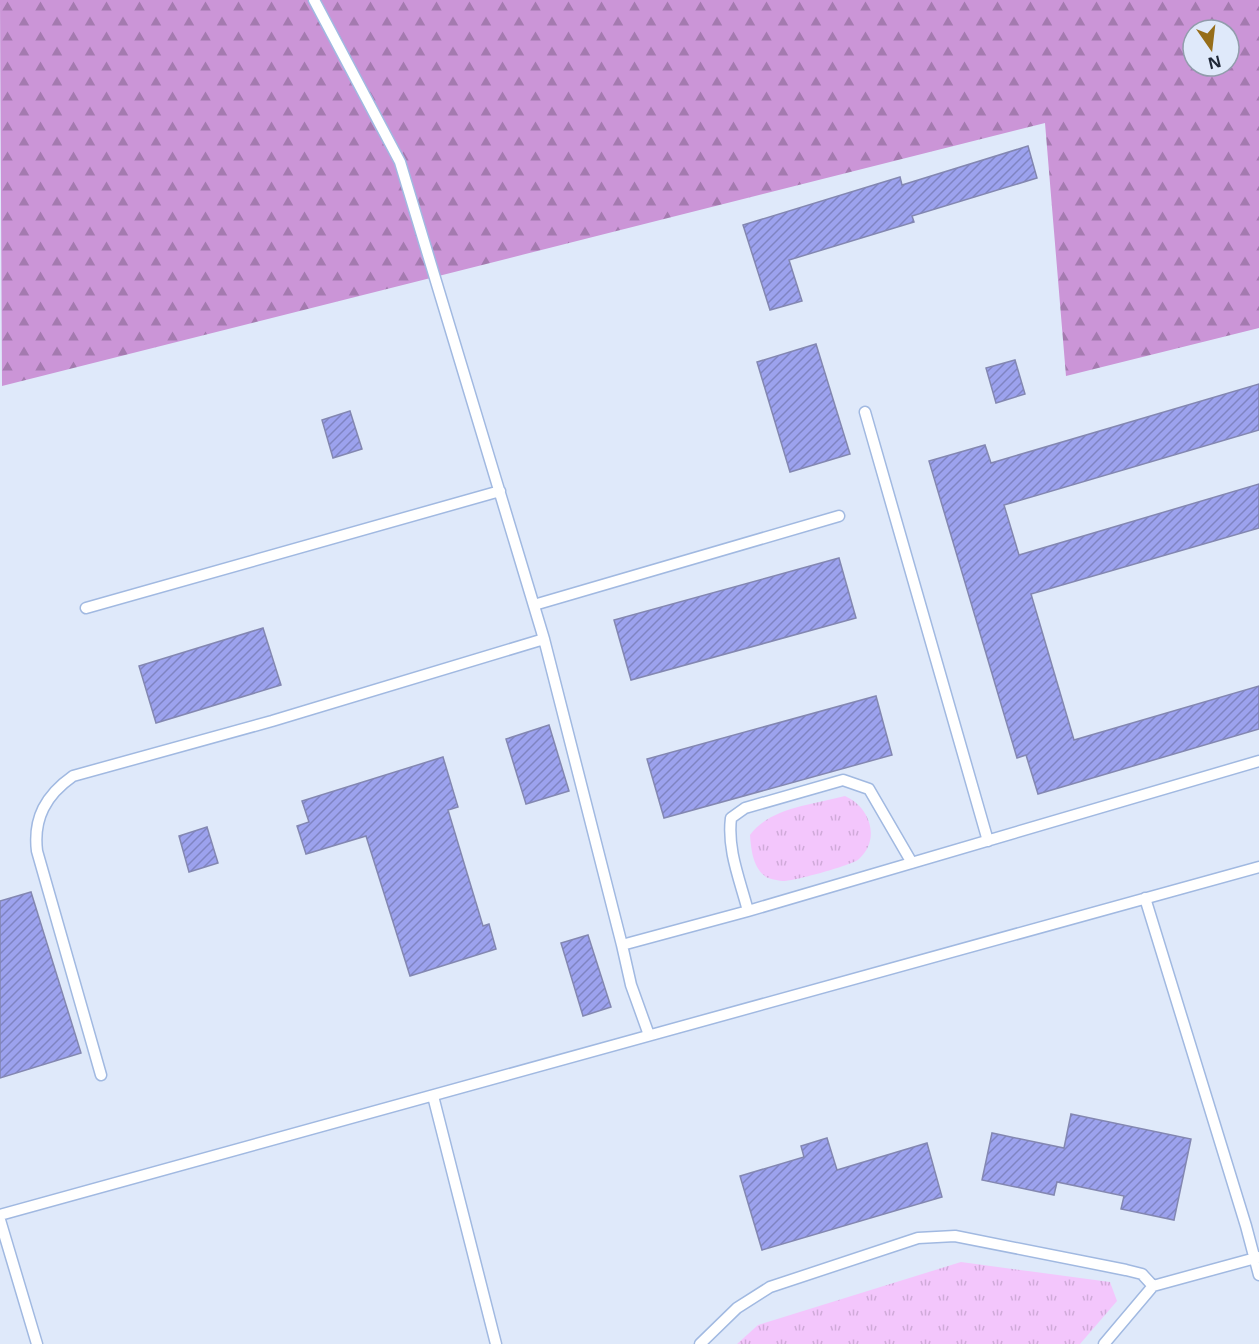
<svg xmlns="http://www.w3.org/2000/svg" width="1259" height="1344" font-family="'Noto Sans',sans-serif">
  <style>
    .grass { fill: url(#grass-tufts) }
    .forest { fill: url(#forest-firs); fill-rule: evenodd }
    .building { fill: url(#building-hatch); stroke: #8387b1; stroke-width: 1.5 }
    .lines { fill: none; stroke-linecap: round; stroke-linejoin: round }
    .service-casing { stroke: #a1b9e1; stroke-width: 13 }
    .service { stroke: #fff; stroke-width: 10 }
  </style>
  <defs>
    <pattern id="grass-tufts" width="24" height="20" patternUnits="userSpaceOnUse" patternTransform="scale(1.5)"><rect width="24" height="20" fill="#f3c6fc"/><path d="M3 7l-1-3M5 7V3M7 7l1-3M15 17l-1-3M17 17v-4M19 17l1-3" fill="none" stroke="#d0aad9"/></pattern>
    <pattern id="forest-firs" width="22" height="20" patternUnits="userSpaceOnUse" patternTransform="scale(1.5)"><rect width="22" height="20" fill="#cb95d7"/><path d="M5 1l3.5 6h-7zM16 11l3.5 6h-7z" fill="#a47aaf"/></pattern>
    <pattern id="building-hatch" width="6" height="6" patternUnits="userSpaceOnUse" patternTransform="scale(1.5)"><rect width="6" height="6" fill="#9ca2ee"/><path d="M-1 1l2-2M0 6l6-6M5 7l2-2" fill="none" stroke="#7f84c2"/></pattern>
  </defs>
  <rect width="100%" height="100%" fill="#dfe9fa"/>
  <path class="grass" d="M 845,796 C 870,807 881,839 859,859 C 853,865 794,881 784,881 C 780,881 770,879 766,877 C 753,868 751,849 750,835 C 771,807 812,805 845,796 Z
    M 961,1262 L 1110,1282 L 1117,1301 L 1080,1344 L 737,1344 L 758,1325 Z"/>
  <path class="forest" d="M 0,0 L 1259,0 L 1259,328 L 1066,376 L 1045,123 L 2,386 ZM 1193,30 L 1229,30 L 1229,66 L 1193,66 Z"/>
  <path class="building" d="M 1028,146 L 1037,178 L 912,216 L 914,222 L 789,260 L 802,301 L 770,310 L 743,225 L 900,177 L 902,185 Z
    M 816,344 L 850,454 L 790,472 L 757,362 Z
    M 1015,360 L 1025,394 L 996,403 L 986,368 Z
    M 1259,384 L 1259,430 L 1004,505 L 1019,555 L 1259,484 L 1259,528 L 1031,594 L 1074,740 L 1259,686 L 1259,729 L 1038,794 L 1026,755 L 1017,758 L 929,461 L 985,445 L 991,463 Z
    M 350,411 L 362,449 L 333,458 L 322,420 Z
    M 839,558 L 856,618 L 631,680 L 614,620 Z
    M 263,628 L 281,685 L 156,723 L 139,666 Z
    M 876,696 L 892,755 L 664,818 L 647,759 Z
    M 549,725 L 569,791 L 526,804 L 506,739 Z
    M 443,757 L 458,807 L 448,810 L 483,926 L 489,924 L 496,949 L 410,976 L 366,836 L 306,854 L 297,826 L 309,822 L 302,801 Z
    M 207,827 L 218,863 L 189,872 L 179,836 Z
    M 31,892 L 81,1053 L 0,1078 L 0,901 Z
    M 588,935 L 611,1007 L 583,1016 L 561,943 Z
    M 1071,1114 L 1191,1139 L 1174,1220 L 1121,1209 L 1124,1196 L 1057,1182 L 1054,1195 L 982,1180 L 992,1133 L 1064,1148 Z
    M 827,1138 L 837,1170 L 927,1143 L 942,1197 L 762,1250 L 740,1176 L 804,1157 L 801,1146 Z"/>
  <g class="lines">
    <g class="service-casing">
      <path id="service" d="M 314,0 L 400,162 L 544,639 L 622,945
        M 865,412 L 988,841
        M 534,605 L 839,516
        M 86,608 L 500,491
        M 1145,898 L 1246,1226 L 1259,1275
        M 748,911 C 740,880 727,850 731,818 L 745,808 L 843,780 L 869,789 L 912,863
        M 649,1035 L 631,985 L 622,945 L 748,911 L 1259,761
        M 101,1075 L 37,851 C 33,818 46,795 73,776 L 272,721 L 544,639
        M 433,1096 L 496,1344
        M 0,1215 L 1259,867
        M 0,1220 L 37,1344
        M 700,1344 L 737,1308 L 770,1287 L 918,1238 L 955,1236 L 1126,1270 L 1142,1274 L 1153,1286
        M 1104,1344 L 1153,1286 L 1259,1257"/>
    </g>
    <use href="#service" class="service"/>
  </g>
  <g transform="translate(1211 48) rotate(166)"><circle r="28" fill="#dfe9fa" stroke="#929cac" stroke-width="1.5"/>
  <path d="M0-4.5L10 22L0 15L-10 22Z" fill="#966d19"/>
  <text y="-9" font-size="16" font-weight="bold" text-anchor="middle" fill="#1f2837">N</text>
  </g>
</svg>
